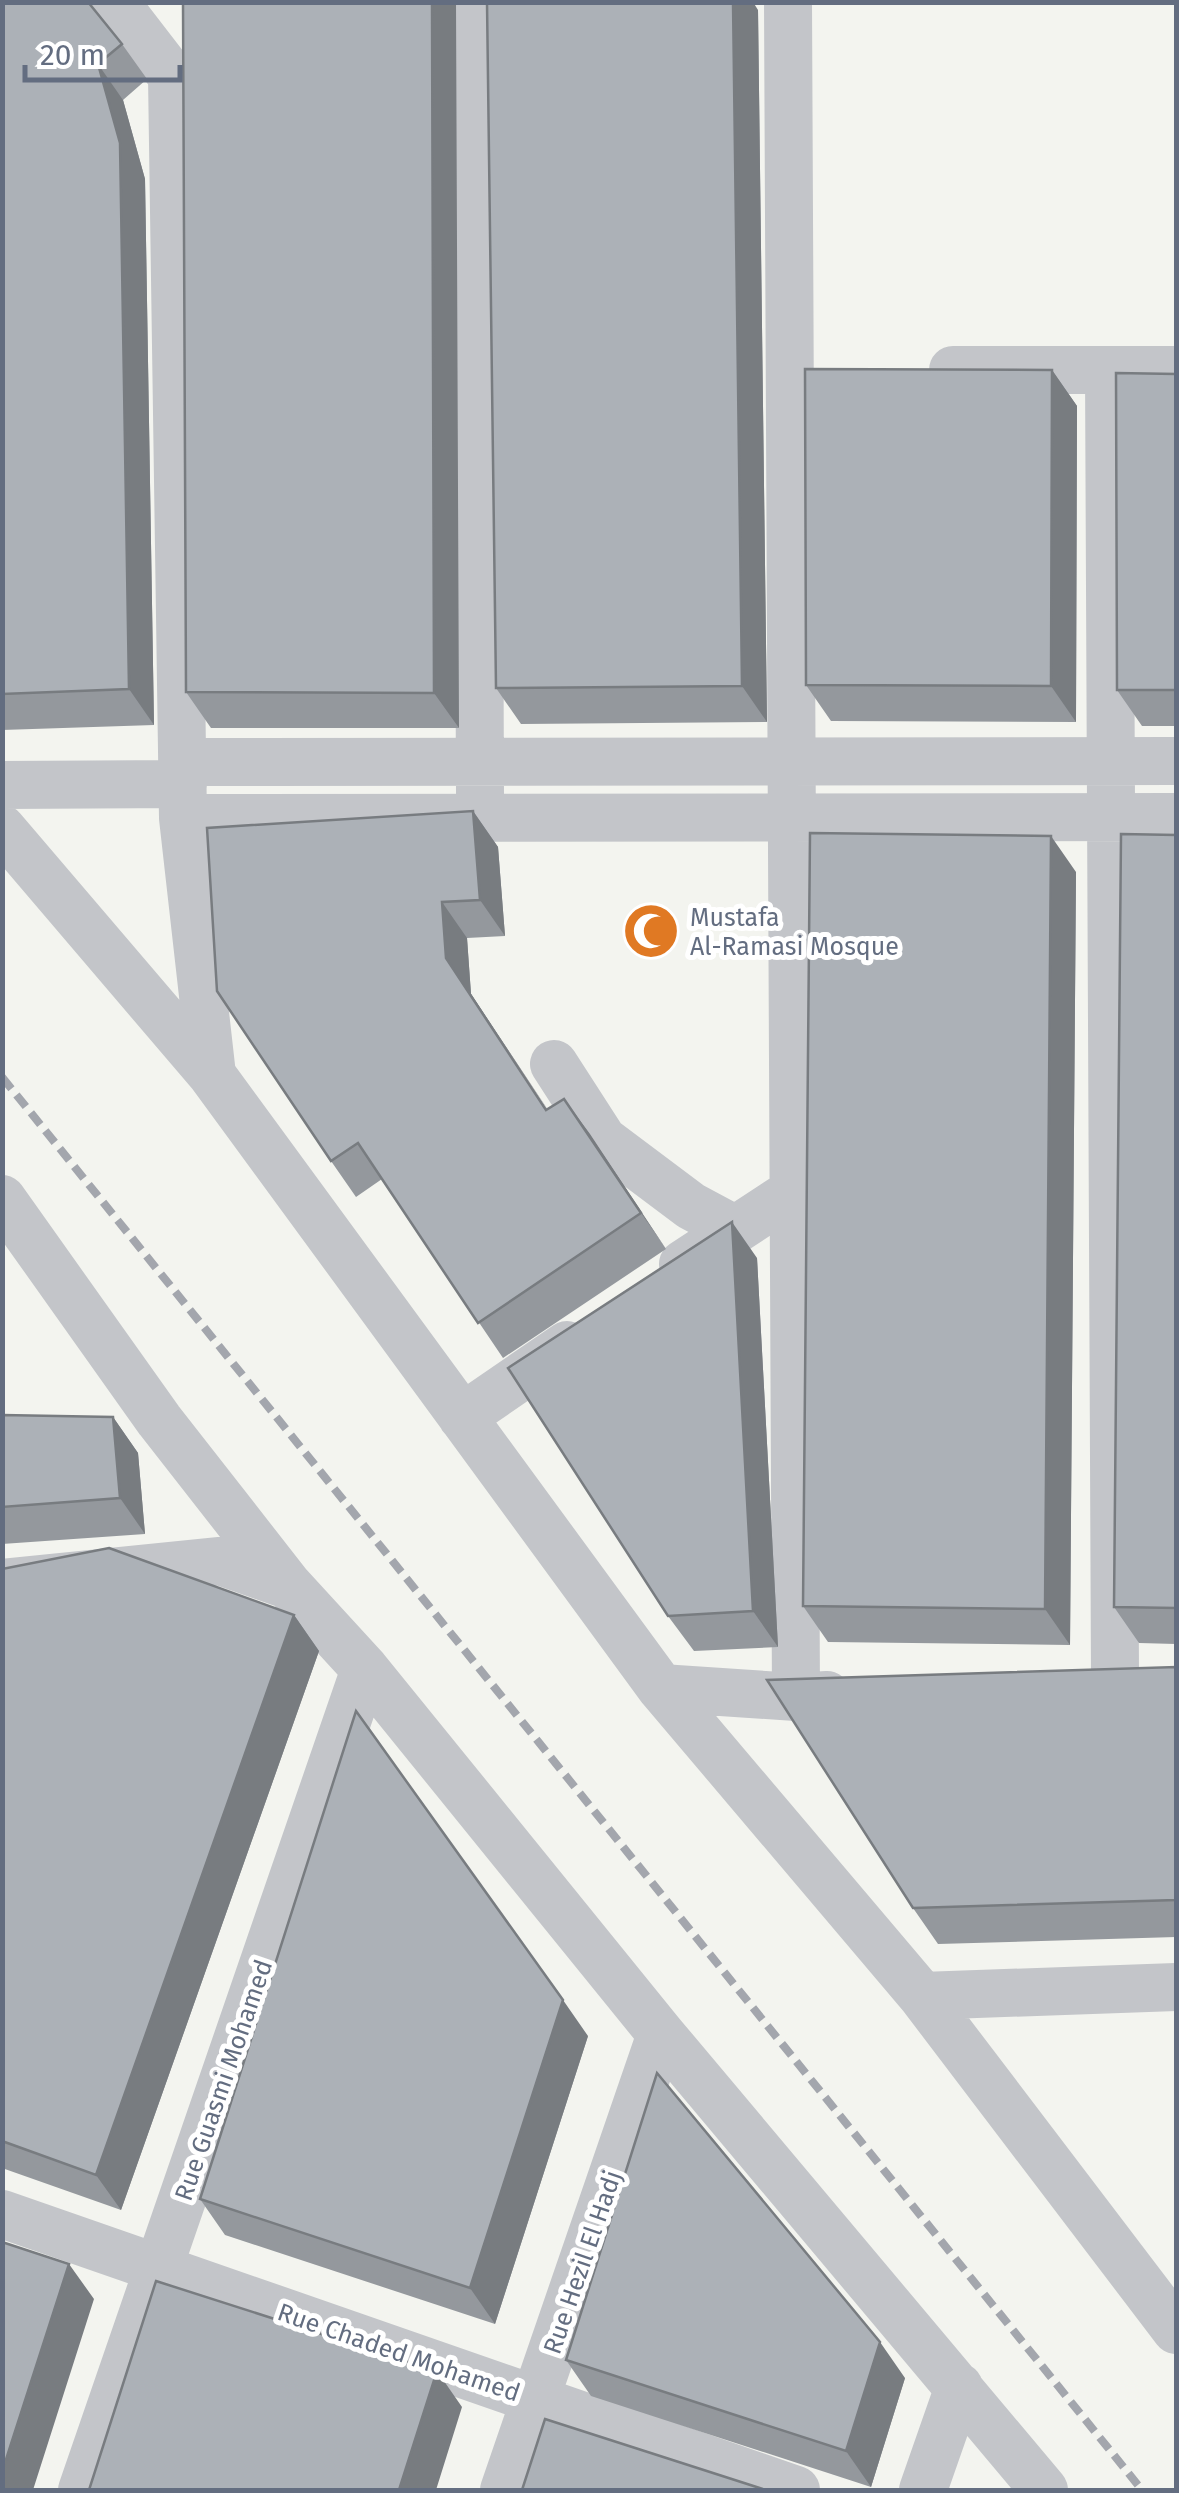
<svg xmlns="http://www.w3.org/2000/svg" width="1179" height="2493" font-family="'Fira Sans',sans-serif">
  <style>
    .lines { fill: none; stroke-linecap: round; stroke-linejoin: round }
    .street { stroke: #c3c5c9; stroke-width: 48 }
    .rail { stroke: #a3a6ad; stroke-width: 8; stroke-dasharray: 15 8; stroke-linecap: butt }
    .wall { fill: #94989d }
    .shaded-wall { fill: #787c80 }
    .building { fill: #acb1b7; stroke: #787c80; stroke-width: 2.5 }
    .labels { text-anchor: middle; stroke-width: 10; stroke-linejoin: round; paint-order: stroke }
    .poi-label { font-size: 25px; fill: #636d80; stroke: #fff; text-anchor: start }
    .street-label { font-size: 25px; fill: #636d80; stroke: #fff }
  </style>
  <rect width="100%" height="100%" fill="#f3f4ef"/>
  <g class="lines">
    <path class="street" d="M 115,2 L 172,76 L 183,818 L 212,1075
      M 477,2 L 480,794
      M 788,2 L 796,1697
      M 953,370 L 1176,370
      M 1109,370 L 1115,1675
      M 182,762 L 1176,761
      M 2,785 L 183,784
      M 183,818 L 1176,817
      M 2,829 L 212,1075 L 661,1688 L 922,1996 L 1176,2330
      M 554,1064 L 603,1140 L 691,1206 L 734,1229
      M 2,1199 L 159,1420 L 288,1585 L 365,1669 L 661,2034 L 1044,2490
      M 683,1264 L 793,1192
      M 462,1417 L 567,1345
      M 2,1583 L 220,1561 L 288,1585
      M 661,1688 L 796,1697 L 827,1695
      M 922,1996 L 1176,1987
      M 2,2214 L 796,2490
      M 82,2490 L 365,1669
      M 504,2490 L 661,2034
      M 923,2490 L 959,2387"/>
    <path class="rail" d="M 2,1077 L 1142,2490"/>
  </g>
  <path class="wall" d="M 2,2 L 122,44 L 147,79 L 123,100 L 145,179 L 154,725 L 2,730 Z
    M 183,2 L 459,728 L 211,728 L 186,692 Z
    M 758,10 L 767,722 L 521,724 L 496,688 Z
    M 1052,370 L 1077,406 L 1076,722 L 831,721 L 806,685 Z
    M 1176,374 L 1176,726 L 1142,726 L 1117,690 Z
    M 473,811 L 498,847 L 505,936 L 467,938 L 471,994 L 547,1110 L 564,1099 L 666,1249 L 503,1358 L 382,1179 L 356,1197 L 331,1161 Z
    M 1176,835 L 1176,1644 L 1139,1643 L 1114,1607 Z
    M 1076,872 L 1070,1645 L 828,1642 L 803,1606 Z
    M 757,1258 L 778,1647 L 694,1651 L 668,1616 Z
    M 2,1415 L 113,1417 L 138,1453 L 145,1534 L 2,1544 Z
    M 2,1569 L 294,1615 L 319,1651 L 121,2210 L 2,2168 Z
    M 1176,1667 L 1176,1937 L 938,1944 L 913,1908 Z
    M 588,2036 L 495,2324 L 225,2235 L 200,2199 Z
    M 566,2360 L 905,2378 L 871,2487 L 591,2396 Z"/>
  <path class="shaded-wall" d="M 432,2 L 456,2 L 459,728 L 434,693 Z
    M 733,2 L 753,2 L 758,10 L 767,722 L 742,686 Z
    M 98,64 L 123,100 L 145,179 L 154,725 L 129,689 Z
    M 1052,370 L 1077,406 L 1076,722 L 1051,686 Z
    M 473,811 L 498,847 L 505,936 L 480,900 Z
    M 1051,836 L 1076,872 L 1070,1645 L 1045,1609 Z
    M 442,902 L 467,938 L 471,994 L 572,1146 L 446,958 Z
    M 564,1099 L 590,1134 L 666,1249 L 641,1213 Z
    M 732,1222 L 757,1258 L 778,1647 L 753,1611 Z
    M 113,1417 L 138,1453 L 145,1534 L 120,1498 Z
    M 294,1615 L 319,1651 L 121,2210 L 96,2175 Z
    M 563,2000 L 588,2036 L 495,2324 L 470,2288 Z
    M 69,2264 L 94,2299 L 33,2490 L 2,2490 L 2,2472 Z
    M 880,2342 L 905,2378 L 871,2487 L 846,2451 Z
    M 437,2371 L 462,2407 L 436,2490 L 399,2490 Z"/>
  <path class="building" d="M 2,2 L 88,2 L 122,44 L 98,64 L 120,143 L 129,689 L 2,694 Z
    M 183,2 L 432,2 L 434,693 L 186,692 Z
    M 487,2 L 733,2 L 742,686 L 496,688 Z
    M 805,369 L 1052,370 L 1051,686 L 806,685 Z
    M 1116,373 L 1176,374 L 1176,690 L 1117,690 Z
    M 473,811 L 480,900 L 442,902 L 446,958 L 546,1110 L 564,1099 L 641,1213 L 478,1323 L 358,1143 L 331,1161 L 217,991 L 207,828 Z
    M 810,833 L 1051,836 L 1045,1609 L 803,1606 Z
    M 1121,834 L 1176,835 L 1176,1608 L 1114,1607 Z
    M 732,1222 L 753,1611 L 668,1616 L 508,1368 Z
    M 2,1415 L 113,1417 L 120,1498 L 2,1507 Z
    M 109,1548 L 294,1615 L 96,2175 L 2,2141 L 2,1569 Z
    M 1176,1667 L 1176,1900 L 913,1908 L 767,1680 Z
    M 356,1711 L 563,2000 L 470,2288 L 200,2199 Z
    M 657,2073 L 880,2342 L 846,2451 L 566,2360 Z
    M 2,2242 L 69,2264 L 2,2472 Z
    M 156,2281 L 437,2371 L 399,2490 L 89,2490 Z
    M 545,2419 L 766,2490 L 522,2490 Z"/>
  <defs>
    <g id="mosque-disc" transform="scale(2.875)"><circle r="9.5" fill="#e07923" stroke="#fff"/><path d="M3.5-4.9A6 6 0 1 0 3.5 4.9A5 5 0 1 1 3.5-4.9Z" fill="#fff"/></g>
  </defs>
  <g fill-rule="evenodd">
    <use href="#mosque-disc" x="651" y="931"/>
  </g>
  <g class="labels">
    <g class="poi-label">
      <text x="690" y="926">Mustafa<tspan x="690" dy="29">Al-Ramasi Mosque</tspan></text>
    </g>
    <g class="street-label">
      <text transform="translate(223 2080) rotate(-71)" y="9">Rue Guasmi Mohamed</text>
      <text transform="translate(582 2262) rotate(-71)" y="9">Rue Hezil El Hadj</text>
      <text transform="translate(399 2352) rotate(19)" y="9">Rue Chaded Mohamed</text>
    </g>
  </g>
  <rect width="1179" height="2493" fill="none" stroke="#636d80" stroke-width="10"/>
  <path d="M25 65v15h155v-15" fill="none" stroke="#636d80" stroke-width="5"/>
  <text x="40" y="65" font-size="30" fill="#636d80" stroke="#ffffff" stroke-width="8" paint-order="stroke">20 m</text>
</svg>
